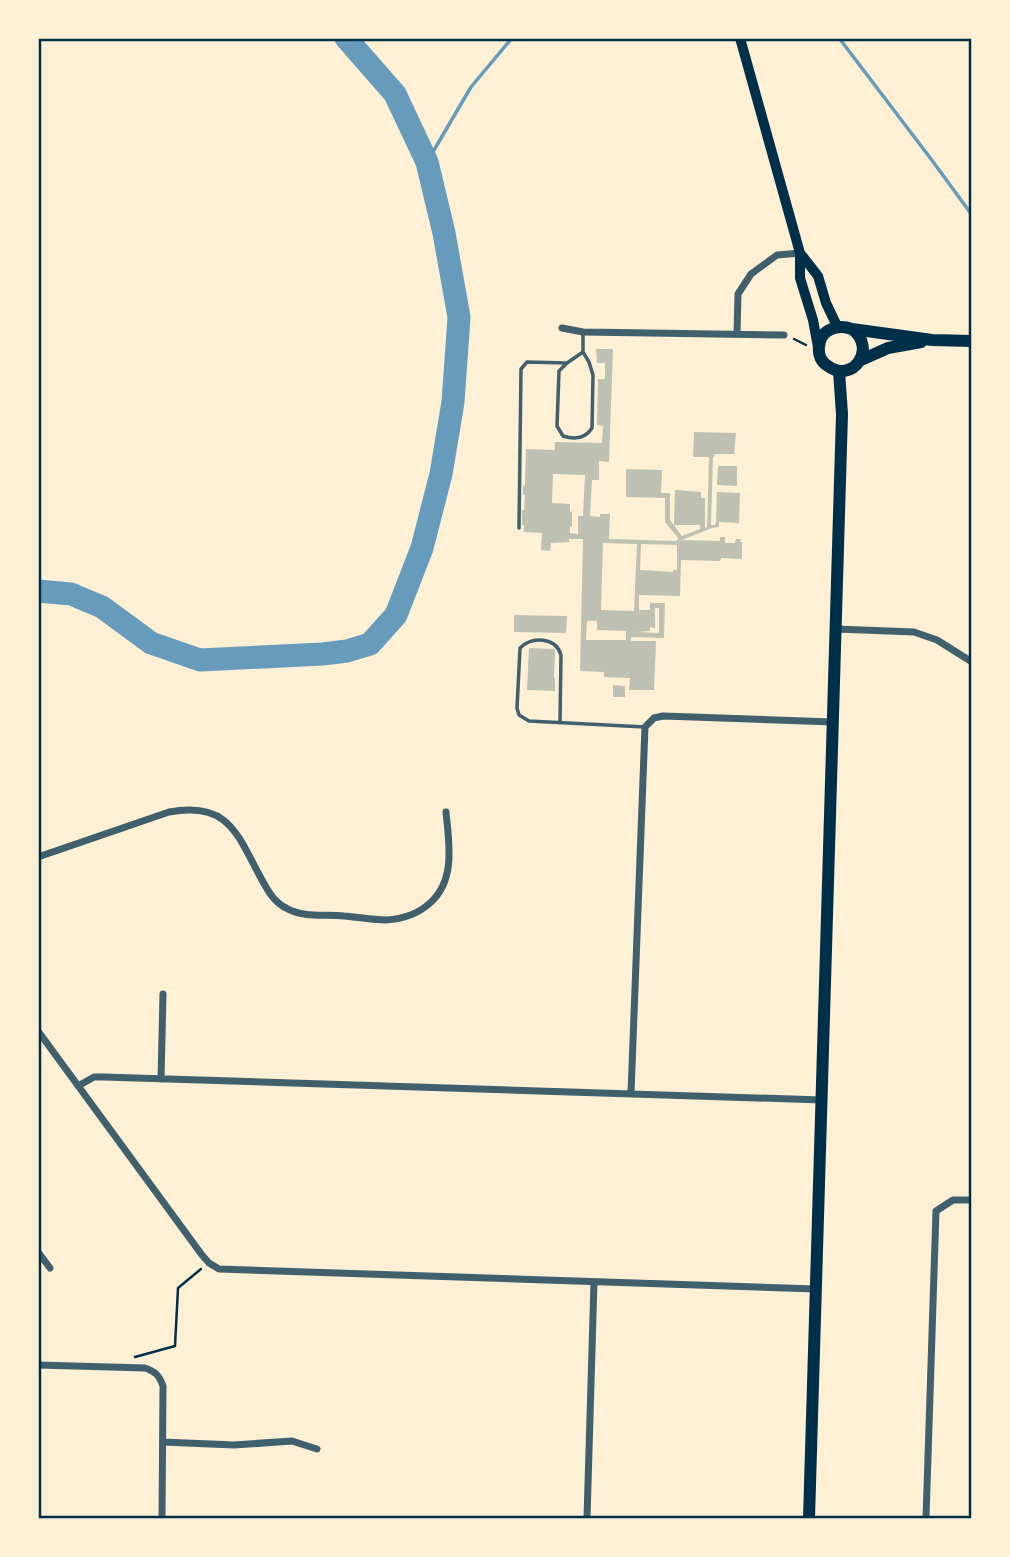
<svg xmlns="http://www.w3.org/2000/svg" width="1010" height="1557" font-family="'Noto Sans',sans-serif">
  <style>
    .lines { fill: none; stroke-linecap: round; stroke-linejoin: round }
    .stream { stroke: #669bbc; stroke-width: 3.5 }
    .river { stroke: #669bbc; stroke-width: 23 }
    .building { fill: #bec0b2; fill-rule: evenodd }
    .path { stroke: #003049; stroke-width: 2.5 }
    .service { stroke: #3f606c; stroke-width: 3.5 }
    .minor { stroke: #3f606c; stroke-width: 7 }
    .secondary { stroke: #003049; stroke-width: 10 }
    .primary { stroke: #003049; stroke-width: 12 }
    .neatline { fill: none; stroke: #003049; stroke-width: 2.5 }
  </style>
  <rect width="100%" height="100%" fill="#fdf0d5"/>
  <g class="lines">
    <path class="stream" d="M 839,38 L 931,159 L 972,215
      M 427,162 L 471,87 L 512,38"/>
    <path class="river" d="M 38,591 L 71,594 L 102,607 L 151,643 L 200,660 L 323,654 L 347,651 L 370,644 L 396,615 L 422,548 L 441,474 L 453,402 L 459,317 L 444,233 L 427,162 L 395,94 L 346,38"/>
  </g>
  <path class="building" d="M 596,349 L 613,349 L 609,462 L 599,461 L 599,480 L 592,480 L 590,516 L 600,517 L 600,514 L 610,514 L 609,539 L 677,541 L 678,538 L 665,522 L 665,498 L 626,497 L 626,469 L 662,470 L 661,493 L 670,493 L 670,520 L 682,536 L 700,529 L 700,525 L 674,525 L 675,490 L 701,492 L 701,498 L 705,498 L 705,528 L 707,527 L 709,457 L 693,457 L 694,432 L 736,433 L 734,454 L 715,454 L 714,457 L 713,457 L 711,525 L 715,525 L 716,522 L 717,492 L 740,493 L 739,523 L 719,522 L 719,527 L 712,528 L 682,540 L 720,541 L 720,537 L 725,537 L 725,543 L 735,543 L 736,539 L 741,539 L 740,542 L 742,542 L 742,559 L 721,558 L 720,561 L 681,560 L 680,596 L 639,595 L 639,610 L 650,610 L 650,603 L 665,603 L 664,638 L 631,637 L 631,641 L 656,641 L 654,690 L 629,690 L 630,678 L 604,677 L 604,672 L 580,671 L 583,539 L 569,539 L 569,542 L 551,543 L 550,551 L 541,550 L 542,533 L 524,532 L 524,525 L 522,525 L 522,510 L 524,510 L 525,495 L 523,495 L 523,485 L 525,486 L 526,449 L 555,450 L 555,442 L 602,443 L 603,426 L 597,425 L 598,379 L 605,379 L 605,363 L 597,363 ZM 553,474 L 585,475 L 583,516 L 578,516 L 578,534 L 570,533 L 570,526 L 572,527 L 572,511 L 570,512 L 570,504 L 552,503 ZM 603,543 L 637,544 L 634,611 L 601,610 ZM 641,544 L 677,545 L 677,570 L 673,570 L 673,572 L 640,570 ZM 655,608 L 659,608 L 659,633 L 637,632 L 650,631 L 650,627 L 655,628 ZM 587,621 L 597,621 L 597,630 L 626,631 L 626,640 L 586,640 Z
    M 718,466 L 737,466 L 737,486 L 717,485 Z
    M 514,615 L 567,616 L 566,633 L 514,632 Z
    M 529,648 L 555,649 L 554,678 L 555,678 L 555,691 L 527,690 Z
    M 613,685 L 625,686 L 625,697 L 613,697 Z"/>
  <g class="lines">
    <path class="path" d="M 794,339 L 806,345
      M 135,1357 L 175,1346 L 178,1288 L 201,1269"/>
    <path class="service" d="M 583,333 L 583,352 L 589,362 L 593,375 L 592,428 C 585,439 575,440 563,436 L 557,426 L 559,371 L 567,363 L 583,352
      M 519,528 L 521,369 L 527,362 L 567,363
      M 560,723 L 561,655 C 556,637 532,636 520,648 L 517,708 L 519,715 L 529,721 L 645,727"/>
    <path class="minor" d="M 562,328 L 583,332 L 784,335
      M 737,334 L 738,294 L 751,274 L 777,255 L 800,253
      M 836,629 L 914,632 L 937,640 L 972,662
      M 38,857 L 169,812 C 230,801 237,835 262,880 C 268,891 274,902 286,908 C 303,918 324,914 344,916 C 358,917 372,920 386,920 C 403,919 418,914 430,903 C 456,880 449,843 446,812
      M 38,1031 L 202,1255 L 209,1263 L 219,1269 L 817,1289
      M 161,1079 L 163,994
      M 78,1086 L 94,1077 L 104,1077 L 822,1100
      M 631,1093 L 645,727 L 654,718 L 663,716 L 833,722
      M 38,1252 L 50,1268
      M 38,1365 L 145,1368 C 156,1372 159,1375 163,1386 L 162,1518
      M 163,1442 L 234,1445 L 292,1441 L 317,1449
      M 587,1518 L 594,1282
      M 926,1518 L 936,1211 L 953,1200 L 972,1200"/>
    <path class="secondary" d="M 740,38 L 800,253 L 800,278 L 813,320 L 818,347
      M 800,253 L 818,276 L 826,303 L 837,326"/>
    <path class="primary" d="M 852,329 C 878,349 852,384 828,366 C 821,362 818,355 819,347 C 820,329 838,324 852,329 L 932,340 L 972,341
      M 861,360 L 888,348 L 921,342
      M 809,1518 L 842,414 L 839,371"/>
  </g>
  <rect width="1010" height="1557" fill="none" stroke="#fdf0d5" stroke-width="80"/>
  <rect x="40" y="40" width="930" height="1477" class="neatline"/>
</svg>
